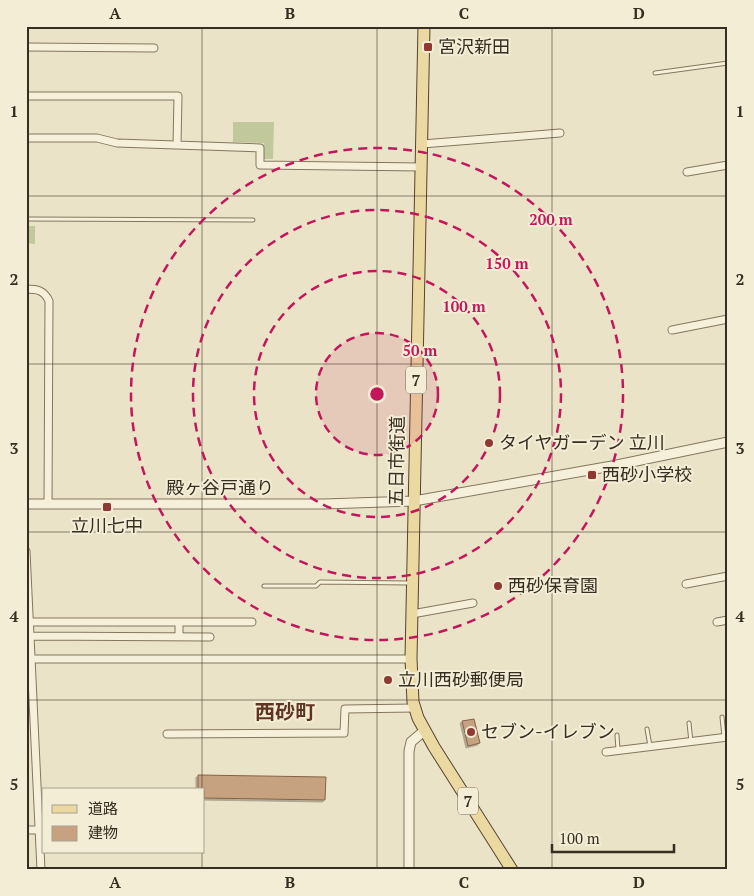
<svg xmlns="http://www.w3.org/2000/svg" width="754" height="896" font-family="'PT Serif','Noto Sans JP',serif">
  <style>
    .green { fill: #c0c89c }
    .building { fill: #c6a280; stroke: #836246; filter: url(#shadow) }
    .lines { fill: none; stroke-linecap: round; stroke-linejoin: round }
    .service-casing { stroke: #85765e; stroke-width: 5 }
    .minor-casing { stroke: #85765e; stroke-width: 9 }
    .tertiary-casing { stroke: #85765e; stroke-width: 11 }
    .primary-casing { stroke: #544432; stroke-width: 13 }
    .service { stroke: #f6f0da; stroke-width: 3 }
    .minor { stroke: #f6f0da; stroke-width: 7 }
    .tertiary { stroke: #f6f0da; stroke-width: 9 }
    .primary { stroke: #ebd9a2; stroke-width: 11 }
    .grid { fill: none; stroke: #372d20; stroke-width: 1; stroke-opacity: 0.55 }
    .ring { fill: none; stroke: #c2185b; stroke-width: 2.5; stroke-dasharray: 9 6 }
    .poi-dot { fill: #903832; stroke: #f3edd6; stroke-width: 2 }
    .labels { text-anchor: middle; stroke-width: 4; stroke-linejoin: round; paint-order: stroke }
    .shield { fill: #f3edd6; stroke: #6f6757; stroke-width: 1 }
    .shield-label { font-size: 16px; font-weight: bold; fill: #372d20 }
    .poi-label { font-size: 18px; fill: #372d20; stroke: #f3edd6; text-anchor: start }
    .street-label { font-size: 18px; fill: #372d20; stroke: #f3edd6 }
    .quarter-label { font-size: 20px; font-weight: bold; fill: #603423; stroke: #f3edd6 }
    .centre { fill: #c2185b; stroke: #f3edd6; stroke-width: 2.5 }
    .ring-label { font-size: 15px; text-anchor: middle; font-weight: bold; fill: #c2185b; stroke: #f3edd6; stroke-width: 4; stroke-linejoin: round; paint-order: stroke }
    .neatline { fill: none; stroke: #372d20; stroke-width: 2 }
    .grid-label { font-size: 16px; text-anchor: middle; font-weight: bold; fill: #372d20 }
  </style>
  <defs>
    <filter id="shadow"><feDropShadow dx="-2" dy="2" stdDeviation="0" flood-color="#0004"/></filter>
  </defs>
  <rect width="100%" height="100%" fill="#ebe3c7"/>
  <path class="green" d="M 233,122 L 274,122 L 273,159 L 264,159 L 264,143 L 233,142 Z
    M 26,226 L 35,226 L 35,244 L 26,243 Z"/>
  <path class="building" d="M 474,719 L 480,743 L 468,746 L 462,721 Z
    M 198,775 L 326,777 L 325,800 L 204,798 L 204,790 L 198,790 Z"/>
  <g class="lines">
    <g class="service-casing">
      <path id="service" d="M 655,73 L 728,63
        M 26,219 L 253,220
        M 264,586 L 316,586 L 320,582 L 409,583
        M 722,717 L 724,737
        M 689,723 L 691,742
        M 647,729 L 650,746
        M 617,735 L 618,750"/>
    </g>
    <g class="minor-casing">
      <path id="minor" d="M 26,47 L 154,48
        M 26,96 L 178,96 L 177,145
        M 26,138 L 97,138 L 117,143 L 260,148 L 260,165 L 421,167
        M 422,144 L 560,133
        M 687,172 L 728,165
        M 26,289 C 37,289 44,290 49,301 L 48,503
        M 672,330 L 728,319
        M 26,551 L 41,870
        M 686,584 L 728,576
        M 412,614 L 473,603
        M 30,622 L 252,622
        M 717,622 L 728,620
        M 31,636 L 210,637
        M 179,637 L 179,622
        M 26,659 L 411,659
        M 167,734 L 344,733 L 345,709 L 414,708
        M 606,752 L 728,737
        M 26,830 L 38,830"/>
    </g>
    <g class="tertiary-casing">
      <path id="tertiary" d="M 26,504 L 324,504 L 414,501 L 612,466 L 728,442
        M 409,870 L 409,751 L 411,742 L 424,731"/>
    </g>
    <g class="primary-casing">
      <path id="primary" d="M 424,26 L 411,659 L 413,702 L 418,718 L 434,747 L 512,870"/>
    </g>
    <use href="#service" class="service"/>
    <use href="#minor" class="minor"/>
    <use href="#tertiary" class="tertiary"/>
    <use href="#primary" class="primary"/>
  </g>
  <path class="grid" d="M 202,26 L 202,790M 377,26 L 377,870M 552,26 L 552,870M 26,196 L 728,196M 26,364 L 728,364M 26,532 L 728,532M 26,700 L 728,700M 202,852 L 202,870"/>
  <circle cx="377" cy="394" r="61" fill="#c2185b" fill-opacity=".12"/>
  <g class="ring">
    <circle cx="377" cy="394" r="61"/>
    <circle cx="377" cy="394" r="123"/>
    <circle cx="377" cy="394" r="184"/>
    <circle cx="377" cy="394" r="246"/>
  </g>
  <g class="poi-dot">
    <rect x="423" y="42" width="10" height="10" rx="2.5"/>
    <circle cx="489" cy="443" r="5"/>
    <rect x="587" y="470" width="10" height="10" rx="2.5"/>
    <rect x="102" y="502" width="10" height="10" rx="2.5"/>
    <circle cx="498" cy="586" r="5"/>
    <circle cx="388" cy="680" r="5"/>
    <circle cx="471" cy="732" r="5"/>
  </g>
  <g class="labels">
    <g class="shield">
      <rect x="406" y="366.5" width="20" height="27" rx="4"/>
      <rect x="458" y="787.5" width="20" height="27" rx="4"/>
    </g>
    <g class="shield-label">
      <text x="416" y="386">7</text>
      <text x="468" y="807">7</text>
    </g>
    <g class="poi-label">
      <text x="438" y="53">宮沢新田</text>
      <text x="499" y="449">タイヤガーデン 立川</text>
      <text x="602" y="481">西砂小学校</text>
      <text x="107" y="532" text-anchor="middle">立川七中</text>
      <text x="508" y="592">西砂保育園</text>
      <text x="398" y="686">立川西砂郵便局</text>
      <text x="481" y="738">セブン-イレブン</text>
    </g>
    <g class="street-label">
      <text transform="translate(397 461) rotate(-89)" y="6">五日市街道</text>
      <text x="220" y="494">殿ヶ谷戸通り</text>
    </g>
    <g class="quarter-label">
      <text x="285" y="719">西砂町</text>
    </g>
  </g>
  <circle cx="377" cy="394" r="8" class="centre"/>
  <g class="ring-label">
    <text x="551" y="225">200 m</text>
    <text x="507" y="269">150 m</text>
    <text x="464" y="312">100 m</text>
    <text x="420" y="356">50 m</text>
  </g>
  <rect width="754" height="896" fill="none" stroke="#f3edd6" stroke-width="55"/>
  <rect x="42" y="788" width="162" height="65" fill="#f3edd6" stroke="#a8a08d"/>
  <rect x="52" y="805" width="25" height="8" fill="#ebd9a2" stroke="#a8a08d"/>
  <text x="88" y="814" font-size="15" fill="#372d20">道路</text>
  <rect x="52" y="826" width="25" height="15" fill="#c6a280" stroke="#a8a08d"/>
  <text x="88" y="838" font-size="15" fill="#372d20">建物</text>
  <path d="M552 844v8h122v-8" fill="none" stroke="#372d20" stroke-width="2.5"/>
  <text x="559" y="844" font-size="15" fill="#372d20" stroke="#f3edd6" stroke-width="4" paint-order="stroke">100 m</text>
  <rect x="28" y="28" width="698" height="840" class="neatline"/>
  <g class="grid-label">
    <text x="115" y="19">A</text>
    <text x="290" y="19">B</text>
    <text x="464" y="19">C</text>
    <text x="639" y="19">D</text>
    <text x="14" y="117">1</text>
    <text x="740" y="117">1</text>
    <text x="14" y="285">2</text>
    <text x="740" y="285">2</text>
    <text x="14" y="454">3</text>
    <text x="740" y="454">3</text>
    <text x="14" y="622">4</text>
    <text x="740" y="622">4</text>
    <text x="14" y="790">5</text>
    <text x="740" y="790">5</text>
    <text x="115" y="888">A</text>
    <text x="290" y="888">B</text>
    <text x="464" y="888">C</text>
    <text x="639" y="888">D</text>
  </g>
</svg>
